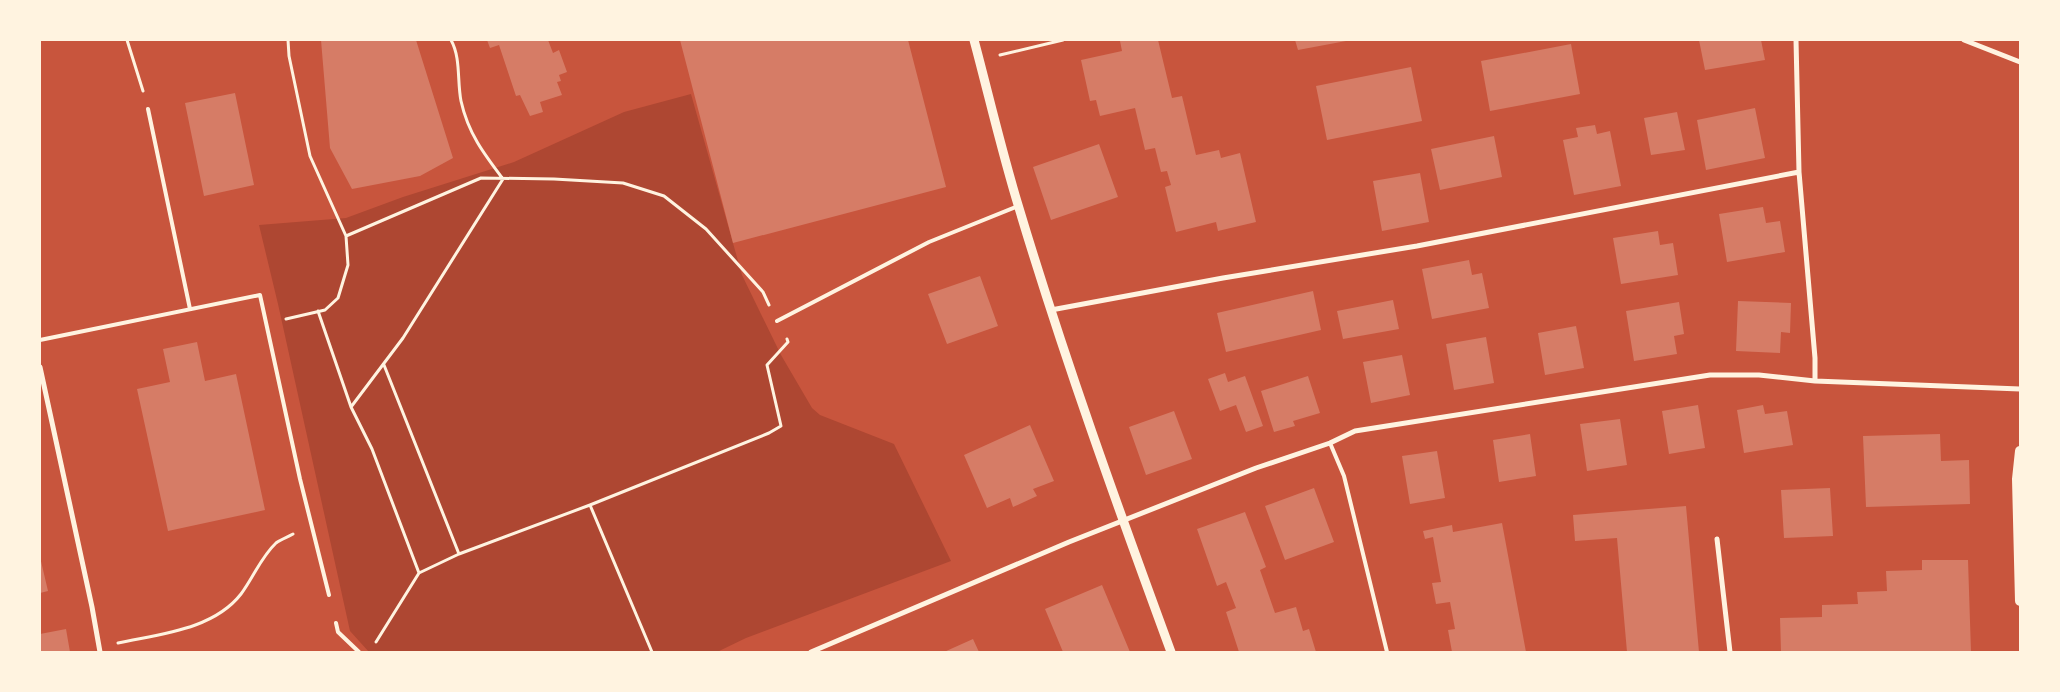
<svg xmlns="http://www.w3.org/2000/svg" width="2060" height="692" font-family="'Varela Round',sans-serif">
  <style>
    .green { fill: #ae4732 }
    .building { fill: #d67c66 }
    .lines { fill: none; stroke-linecap: round; stroke-linejoin: round }
    .path { stroke: #fff3e0; stroke-width: 3 }
    .service { stroke: #fff3e0; stroke-width: 4 }
    .minor { stroke: #fff3e0; stroke-width: 5 }
    .tertiary { stroke: #fff3e0; stroke-width: 9 }
    .secondary { stroke: #fff3e0; stroke-width: 10 }
  </style>
  <rect width="100%" height="100%" fill="#c8553d"/>
  <path class="green" d="M 691,94 L 742,275 L 781,355 L 812,408 L 820,415 L 894,444 L 951,561 L 746,638 L 717,652 L 369,652 L 350,631 L 278,304 L 259,225 L 346,218 L 403,197 L 514,162 L 624,112 Z"/>
  <path class="building" d="M 321,40 L 416,40 L 453,158 L 420,176 L 352,189 L 330,148 Z
    M 487,40 L 548,40 L 553,53 L 559,50 L 567,72 L 559,75 L 561,81 L 557,82 L 562,95 L 540,102 L 543,112 L 530,116 L 520,95 L 516,96 L 499,45 L 490,48 Z
    M 680,40 L 908,40 L 946,187 L 733,243 Z
    M 1126,40 L 1158,40 L 1172,98 L 1182,96 L 1196,155 L 1219,150 L 1221,158 L 1240,153 L 1256,222 L 1218,231 L 1216,222 L 1176,232 L 1165,187 L 1171,185 L 1167,171 L 1161,172 L 1155,148 L 1145,150 L 1135,108 L 1100,116 L 1096,100 L 1090,101 L 1081,60 L 1122,51 L 1120,41 Z
    M 1295,40 L 1345,40 L 1346,41 L 1298,50 Z
    M 1699,40 L 1761,40 L 1765,60 L 1705,70 Z
    M 1571,44 L 1580,94 L 1490,111 L 1481,61 Z
    M 1411,67 L 1422,121 L 1327,140 L 1316,86 Z
    M 235,93 L 254,185 L 204,196 L 185,103 Z
    M 1755,108 L 1765,158 L 1706,170 L 1697,120 Z
    M 1677,112 L 1685,150 L 1651,155 L 1644,118 Z
    M 1595,125 L 1597,134 L 1610,131 L 1621,186 L 1574,195 L 1563,140 L 1578,137 L 1576,128 Z
    M 1494,136 L 1502,177 L 1440,190 L 1431,149 Z
    M 1099,144 L 1118,197 L 1051,220 L 1033,167 Z
    M 1420,173 L 1429,222 L 1382,231 L 1373,181 Z
    M 1763,207 L 1766,223 L 1780,221 L 1785,252 L 1727,262 L 1719,214 Z
    M 1658,231 L 1660,245 L 1673,243 L 1678,275 L 1621,284 L 1613,238 Z
    M 1469,260 L 1472,275 L 1482,273 L 1489,308 L 1432,319 L 1422,269 Z
    M 980,276 L 998,326 L 947,344 L 928,294 Z
    M 1313,291 L 1321,330 L 1226,352 L 1217,313 Z
    M 1393,300 L 1399,329 L 1343,339 L 1337,311 Z
    M 1738,301 L 1791,303 L 1790,333 L 1781,332 L 1780,353 L 1736,351 Z
    M 1679,302 L 1684,334 L 1674,336 L 1677,354 L 1634,361 L 1626,311 Z
    M 1576,326 L 1584,368 L 1545,375 L 1538,333 Z
    M 1486,337 L 1494,383 L 1454,390 L 1446,344 Z
    M 197,342 L 205,381 L 236,374 L 265,510 L 168,531 L 137,389 L 170,382 L 163,349 Z
    M 1402,355 L 1410,395 L 1371,403 L 1363,362 Z
    M 1225,373 L 1228,382 L 1245,376 L 1263,426 L 1246,432 L 1236,405 L 1220,411 L 1208,379 Z
    M 1308,376 L 1320,413 L 1293,421 L 1295,426 L 1274,432 L 1261,391 Z
    M 1698,405 L 1705,448 L 1669,454 L 1662,411 Z
    M 1763,405 L 1765,414 L 1787,411 L 1793,445 L 1744,453 L 1737,410 Z
    M 1174,411 L 1192,459 L 1146,475 L 1129,427 Z
    M 1620,419 L 1627,465 L 1587,471 L 1580,424 Z
    M 1030,425 L 1054,481 L 1033,489 L 1037,496 L 1013,507 L 1010,498 L 987,508 L 964,455 Z
    M 1530,434 L 1536,476 L 1499,482 L 1493,440 Z
    M 1940,434 L 1941,461 L 1969,460 L 1970,504 L 1866,507 L 1863,436 Z
    M 1437,451 L 1445,498 L 1410,504 L 1402,456 Z
    M 1314,488 L 1334,542 L 1285,560 L 1265,506 Z
    M 1830,488 L 1833,536 L 1784,538 L 1781,490 Z
    M 1686,506 L 1699,652 L 1627,652 L 1617,538 L 1575,541 L 1573,515 Z
    M 1245,512 L 1266,567 L 1260,570 L 1275,613 L 1296,607 L 1303,631 L 1309,629 L 1316,652 L 1239,652 L 1226,612 L 1236,608 L 1226,582 L 1217,586 L 1197,529 Z
    M 1502,523 L 1526,652 L 1452,652 L 1448,630 L 1455,629 L 1450,602 L 1436,604 L 1432,583 L 1441,582 L 1433,537 L 1425,539 L 1423,531 L 1452,525 L 1453,532 Z
    M 40,557 L 48,591 L 40,593 Z
    M 1922,560 L 1968,560 L 1971,652 L 1781,652 L 1780,618 L 1822,617 L 1822,605 L 1858,604 L 1857,592 L 1887,591 L 1886,571 L 1922,570 Z
    M 1102,585 L 1130,652 L 1063,652 L 1045,609 Z
    M 66,629 L 70,652 L 40,652 L 40,634 Z
    M 973,639 L 979,652 L 944,652 Z"/>
  <g class="lines">
    <path class="path" d="M 127,40 L 143,91
      M 1000,55 L 1063,40
      M 346,236 L 481,178 L 554,179 L 623,183 L 664,196 L 706,229 L 763,292 L 769,305
      M 318,311 L 351,407 L 372,449 L 419,573
      M 286,319 L 325,310 L 338,298 L 348,265 L 346,236 L 310,156 L 289,56 L 288,40
      M 384,365 L 459,554
      M 351,407 L 403,338 L 503,179 C 484,154 468,133 461,101 C 457,81 461,58 451,40
      M 590,505 L 652,652
      M 376,642 L 419,573 L 459,554 L 590,505 L 769,433 L 781,426 L 767,365 L 788,342 L 787,339
      M 118,643 C 159,634 213,630 241,594 C 253,578 261,557 276,543 C 281,539 288,537 293,534"/>
    <path class="service" d="M 148,109 L 190,309
      M 777,321 L 929,242 L 1018,206
      M 40,340 L 260,295 L 300,479 L 329,595
      M 1330,443 L 1344,476 L 1387,652
      M 336,623 L 338,632 L 359,652"/>
    <path class="minor" d="M 1796,40 L 1799,172 L 1815,358 L 1815,381
      M 1964,40 L 2020,62
      M 1051,310 L 1223,278 L 1417,246 L 1799,172
      M 40,367 L 92,607 L 100,652
      M 1717,539 L 1730,652
      M 811,652 L 1069,542 L 1256,468 L 1330,443 L 1355,431 L 1710,375 L 1759,375 L 1815,381 L 2020,389"/>
    <path class="tertiary" d="M 974,40 C 989,96 1002,153 1019,208 C 1064,358 1117,505 1171,652"/>
    <path class="secondary" d="M 2020,451 L 2017,479 L 2020,601"/>
  </g>
  <rect width="2060" height="692" fill="none" stroke="#fff3e0" stroke-width="82"/>
</svg>
